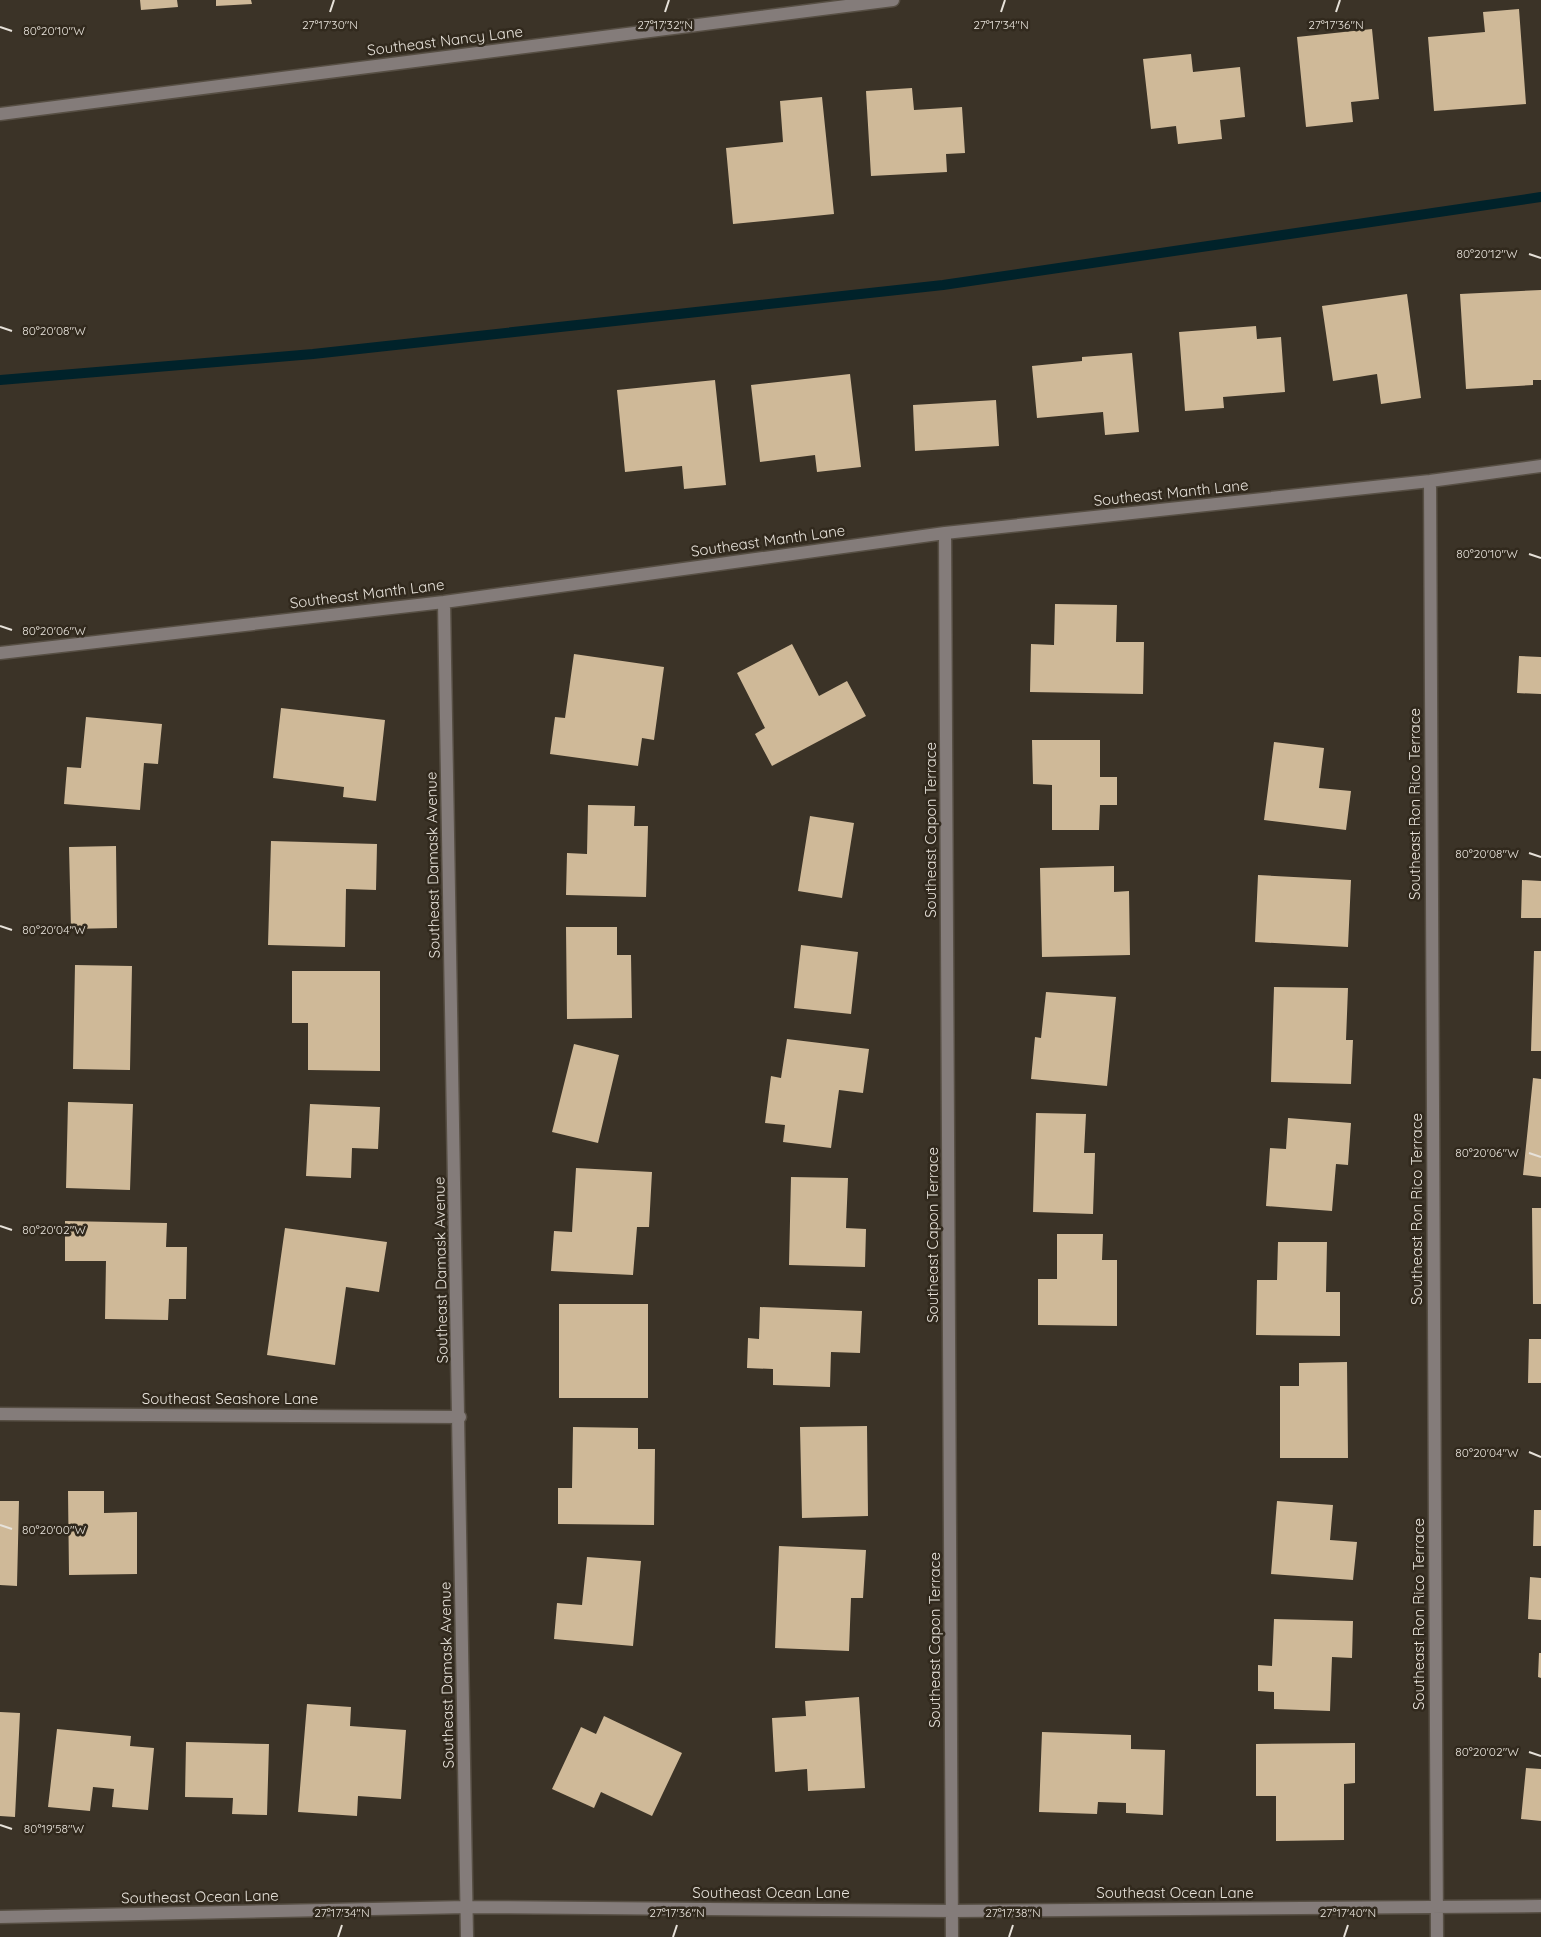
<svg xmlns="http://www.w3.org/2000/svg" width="1541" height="1937" font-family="Quicksand,sans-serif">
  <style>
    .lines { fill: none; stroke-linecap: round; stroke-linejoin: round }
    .stream { stroke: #00222a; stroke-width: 10 }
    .building { fill: #cfb998 }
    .minor-casing { stroke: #574f44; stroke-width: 15 }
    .minor { stroke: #847c7a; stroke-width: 12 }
    .ticks { fill: none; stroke: #e7e2da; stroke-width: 2 }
    .labels { text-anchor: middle; stroke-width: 5; stroke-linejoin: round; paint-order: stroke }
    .street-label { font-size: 15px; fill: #e7e2da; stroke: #31291d }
    .ticks-label { font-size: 12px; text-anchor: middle; fill: #e7e2da; stroke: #31291d; stroke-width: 5; stroke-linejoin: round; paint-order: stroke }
  </style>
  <rect width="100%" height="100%" fill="#3b3327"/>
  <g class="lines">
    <path class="stream" d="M 0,380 L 313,354 L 943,285 L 1541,197"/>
  </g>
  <path class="building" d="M 140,0 L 177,0 L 178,7 L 141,10 Z
    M 216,0 L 251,0 L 252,4 L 216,6 Z
    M 1519,9 L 1526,104 L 1434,111 L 1428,37 L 1485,32 L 1483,12 Z
    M 1372,29 L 1379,99 L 1351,102 L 1353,122 L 1306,127 L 1297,37 Z
    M 1191,54 L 1193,72 L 1240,67 L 1245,117 L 1220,120 L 1222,139 L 1178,144 L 1176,126 L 1151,129 L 1143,59 Z
    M 912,88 L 914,110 L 962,107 L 965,153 L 946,154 L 947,172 L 871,176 L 866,91 Z
    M 822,97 L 834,214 L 733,224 L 726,148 L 783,142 L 780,101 Z
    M 1541,290 L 1541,380 L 1533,380 L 1533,385 L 1466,389 L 1460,294 Z
    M 1407,294 L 1421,398 L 1381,404 L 1377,374 L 1333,381 L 1322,306 Z
    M 1256,326 L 1257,339 L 1281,337 L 1285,392 L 1223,397 L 1224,408 L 1185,411 L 1179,332 Z
    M 1132,353 L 1139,432 L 1105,435 L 1103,412 L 1037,418 L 1032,366 L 1082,361 L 1082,357 Z
    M 850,374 L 861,467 L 817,472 L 815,455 L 760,462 L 751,385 Z
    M 715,380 L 726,485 L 684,489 L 682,466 L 625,472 L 617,390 Z
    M 996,400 L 999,446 L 915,451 L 913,405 Z
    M 1055,604 L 1117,605 L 1116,642 L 1144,642 L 1143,694 L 1030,692 L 1031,644 L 1054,645 Z
    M 792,644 L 819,696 L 847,681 L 866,716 L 772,766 L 755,734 L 765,728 L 737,673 Z
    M 574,654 L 664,667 L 654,740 L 642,738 L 638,766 L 550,754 L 555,717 L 565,718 Z
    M 1519,656 L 1541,657 L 1541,694 L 1517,693 Z
    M 281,708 L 385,720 L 376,801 L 343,797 L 344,787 L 273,778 Z
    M 86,717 L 162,724 L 158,764 L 144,763 L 140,810 L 64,804 L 67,767 L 81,768 Z
    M 1032,740 L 1100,740 L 1100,777 L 1117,777 L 1117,805 L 1100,805 L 1099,830 L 1052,830 L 1052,785 L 1033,784 Z
    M 1274,742 L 1324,748 L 1319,788 L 1351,791 L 1346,830 L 1264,820 Z
    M 588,805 L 635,806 L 634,826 L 648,826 L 646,897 L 566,895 L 567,853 L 587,854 Z
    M 810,816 L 854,823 L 842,898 L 798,891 Z
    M 271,841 L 377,844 L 376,890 L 346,889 L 345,947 L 268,945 Z
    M 116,846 L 117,928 L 71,929 L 69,847 Z
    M 1114,866 L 1114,892 L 1129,891 L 1130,955 L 1042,957 L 1040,868 Z
    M 1258,875 L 1351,880 L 1348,947 L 1255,942 Z
    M 1522,880 L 1541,881 L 1541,918 L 1521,918 Z
    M 566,927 L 617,927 L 617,955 L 631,955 L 632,1018 L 567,1019 Z
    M 801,945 L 858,952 L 851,1014 L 794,1008 Z
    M 1534,951 L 1541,951 L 1541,1051 L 1531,1051 Z
    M 75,965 L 132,966 L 130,1070 L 73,1069 Z
    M 292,971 L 380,971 L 380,1071 L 308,1070 L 308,1023 L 292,1023 Z
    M 1274,987 L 1348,988 L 1346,1040 L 1353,1040 L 1351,1084 L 1271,1082 Z
    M 1046,992 L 1116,997 L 1107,1086 L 1031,1079 L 1035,1037 L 1041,1038 Z
    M 787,1039 L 869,1049 L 863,1093 L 839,1090 L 831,1148 L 783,1142 L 785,1125 L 765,1123 L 771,1076 L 781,1078 Z
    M 574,1044 L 619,1055 L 598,1143 L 552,1132 Z
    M 1533,1078 L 1541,1079 L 1541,1177 L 1523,1175 Z
    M 68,1102 L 133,1104 L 130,1190 L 66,1188 Z
    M 310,1104 L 380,1107 L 378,1149 L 352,1148 L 351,1178 L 306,1176 Z
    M 1036,1113 L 1086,1114 L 1084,1153 L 1095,1153 L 1093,1214 L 1033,1212 Z
    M 1288,1118 L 1351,1123 L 1348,1165 L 1336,1164 L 1332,1211 L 1266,1206 L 1270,1148 L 1286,1149 Z
    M 576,1168 L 652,1172 L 649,1227 L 637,1227 L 633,1275 L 551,1271 L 554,1231 L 572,1232 Z
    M 791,1177 L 848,1178 L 846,1228 L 866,1229 L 865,1267 L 789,1265 Z
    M 1532,1208 L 1541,1208 L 1541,1304 L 1533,1304 Z
    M 65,1221 L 167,1223 L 166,1247 L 187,1247 L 186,1299 L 169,1299 L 168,1320 L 105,1319 L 106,1261 L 65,1261 Z
    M 285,1228 L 387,1242 L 379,1292 L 346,1287 L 335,1365 L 267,1355 Z
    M 1057,1234 L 1103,1234 L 1102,1260 L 1117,1260 L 1117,1326 L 1038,1325 L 1038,1279 L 1057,1279 Z
    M 1278,1242 L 1327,1242 L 1326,1292 L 1340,1292 L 1340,1336 L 1256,1335 L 1257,1280 L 1277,1280 Z
    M 559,1304 L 648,1304 L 648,1398 L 559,1398 Z
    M 760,1307 L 862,1311 L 860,1353 L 831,1352 L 830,1387 L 773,1385 L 773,1369 L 747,1368 L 748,1338 L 759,1339 Z
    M 1529,1339 L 1541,1339 L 1541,1383 L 1528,1383 Z
    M 1347,1362 L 1348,1458 L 1280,1458 L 1280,1386 L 1299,1386 L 1299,1363 Z
    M 867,1426 L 868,1516 L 802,1518 L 800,1427 Z
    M 573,1427 L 638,1428 L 638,1449 L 655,1449 L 654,1525 L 558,1524 L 558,1488 L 572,1488 Z
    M 68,1491 L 104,1491 L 104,1513 L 137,1512 L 137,1574 L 69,1575 Z
    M 0,1501 L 19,1501 L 17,1586 L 0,1585 Z
    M 1277,1501 L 1333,1505 L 1330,1540 L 1357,1542 L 1353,1580 L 1271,1574 Z
    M 1534,1510 L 1541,1510 L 1541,1546 L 1533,1546 Z
    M 779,1546 L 866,1550 L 863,1598 L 851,1598 L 849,1651 L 775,1648 Z
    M 587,1557 L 641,1561 L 633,1646 L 554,1639 L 557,1603 L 582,1605 Z
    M 1530,1577 L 1541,1578 L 1541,1620 L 1528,1619 Z
    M 1274,1619 L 1353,1621 L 1352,1658 L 1332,1657 L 1330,1711 L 1274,1709 L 1274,1692 L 1258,1691 L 1258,1665 L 1272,1666 Z
    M 1539,1653 L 1541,1653 L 1541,1678 L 1538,1677 Z
    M 859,1697 L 865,1788 L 808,1791 L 807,1769 L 775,1772 L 772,1718 L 806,1716 L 805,1701 Z
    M 307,1704 L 351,1707 L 350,1726 L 406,1730 L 401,1799 L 358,1796 L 357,1816 L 298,1812 Z
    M 0,1712 L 20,1713 L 15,1817 L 0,1816 Z
    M 604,1716 L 682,1753 L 652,1816 L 601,1792 L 594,1808 L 552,1789 L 581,1727 L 596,1734 Z
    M 57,1729 L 131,1736 L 130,1746 L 154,1748 L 148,1810 L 112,1807 L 114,1789 L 93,1787 L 90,1811 L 48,1807 Z
    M 1042,1732 L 1131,1735 L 1131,1749 L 1165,1750 L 1163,1815 L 1126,1813 L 1126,1803 L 1098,1802 L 1097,1814 L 1039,1812 Z
    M 186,1742 L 269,1744 L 267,1815 L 232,1814 L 233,1798 L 185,1797 Z
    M 1355,1743 L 1355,1783 L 1344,1784 L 1344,1840 L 1276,1841 L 1276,1796 L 1256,1796 L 1256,1744 Z
    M 1526,1768 L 1541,1769 L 1541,1821 L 1521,1819 Z"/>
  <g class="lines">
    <g class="minor-casing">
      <path id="minor" d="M 0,114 L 893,0
        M 1430,481 L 1437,1937
        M 945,533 L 952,1937
        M 444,602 L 467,1937
        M 0,653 L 444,602 L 945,533 L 1430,481 L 1541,466
        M 0,1414 L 460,1417
        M 0,1917 L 467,1907 L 953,1911 L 1541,1906"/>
    </g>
    <use href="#minor" class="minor"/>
  </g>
  <path class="ticks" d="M 330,12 L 334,0M 665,12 L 669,0M 1001,12 L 1005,0M 1336,12 L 1340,0M 0,27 L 12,31M 1529,254 L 1541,258M 0,327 L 12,331M 1529,554 L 1541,558M 0,626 L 12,630M 1529,853 L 1541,857M 0,926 L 12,930M 1529,1153 L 1541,1157M 0,1226 L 12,1230M 1529,1452 L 1541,1457M 0,1525 L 12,1529M 1529,1752 L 1541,1756M 0,1825 L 12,1829M 338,1937 L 342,1925M 673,1937 L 677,1925M 1009,1937 L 1013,1925M 1344,1937 L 1348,1925"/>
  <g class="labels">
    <g class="street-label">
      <text transform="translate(445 41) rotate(-7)" y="5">Southeast Nancy Lane</text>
      <text transform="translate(1171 493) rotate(-6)" y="5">Southeast Manth Lane</text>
      <text transform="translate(768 541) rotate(-8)" y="5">Southeast Manth Lane</text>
      <text transform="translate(367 594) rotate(-7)" y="5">Southeast Manth Lane</text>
      <text transform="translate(1415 804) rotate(-90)" y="5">Southeast Ron Rico Terrace</text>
      <text transform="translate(931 830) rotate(-90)" y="5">Southeast Capon Terrace</text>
      <text transform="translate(433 865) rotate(-91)" y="5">Southeast Damask Avenue</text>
      <text transform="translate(1417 1209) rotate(-90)" y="5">Southeast Ron Rico Terrace</text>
      <text transform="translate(933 1235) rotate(-90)" y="5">Southeast Capon Terrace</text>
      <text transform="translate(441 1270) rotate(-91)" y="5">Southeast Damask Avenue</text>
      <text x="230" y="1404">Southeast Seashore Lane</text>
      <text transform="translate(1419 1614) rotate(-90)" y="5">Southeast Ron Rico Terrace</text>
      <text transform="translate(935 1640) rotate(-90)" y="5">Southeast Capon Terrace</text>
      <text transform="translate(447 1675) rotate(-91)" y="5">Southeast Damask Avenue</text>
      <text x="771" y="1898">Southeast Ocean Lane</text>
      <text x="1175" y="1898">Southeast Ocean Lane</text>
      <text transform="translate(200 1897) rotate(-1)" y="5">Southeast Ocean Lane</text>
    </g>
  </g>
  <g class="ticks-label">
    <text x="330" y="29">27°17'30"N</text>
    <text x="665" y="29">27°17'32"N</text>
    <text x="1001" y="29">27°17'34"N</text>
    <text x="1336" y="29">27°17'36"N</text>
    <text x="54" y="35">80°20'10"W</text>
    <text x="1487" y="258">80°20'12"W</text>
    <text x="54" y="335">80°20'08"W</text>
    <text x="1487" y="558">80°20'10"W</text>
    <text x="54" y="635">80°20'06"W</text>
    <text x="1487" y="858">80°20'08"W</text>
    <text x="54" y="934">80°20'04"W</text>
    <text x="1487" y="1157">80°20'06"W</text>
    <text x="54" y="1234">80°20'02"W</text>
    <text x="1487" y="1457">80°20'04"W</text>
    <text x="54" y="1534">80°20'00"W</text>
    <text x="1487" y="1756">80°20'02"W</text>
    <text x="54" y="1833">80°19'58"W</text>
    <text x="342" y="1917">27°17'34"N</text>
    <text x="677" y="1917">27°17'36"N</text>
    <text x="1013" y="1917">27°17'38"N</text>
    <text x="1348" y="1917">27°17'40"N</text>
  </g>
</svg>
